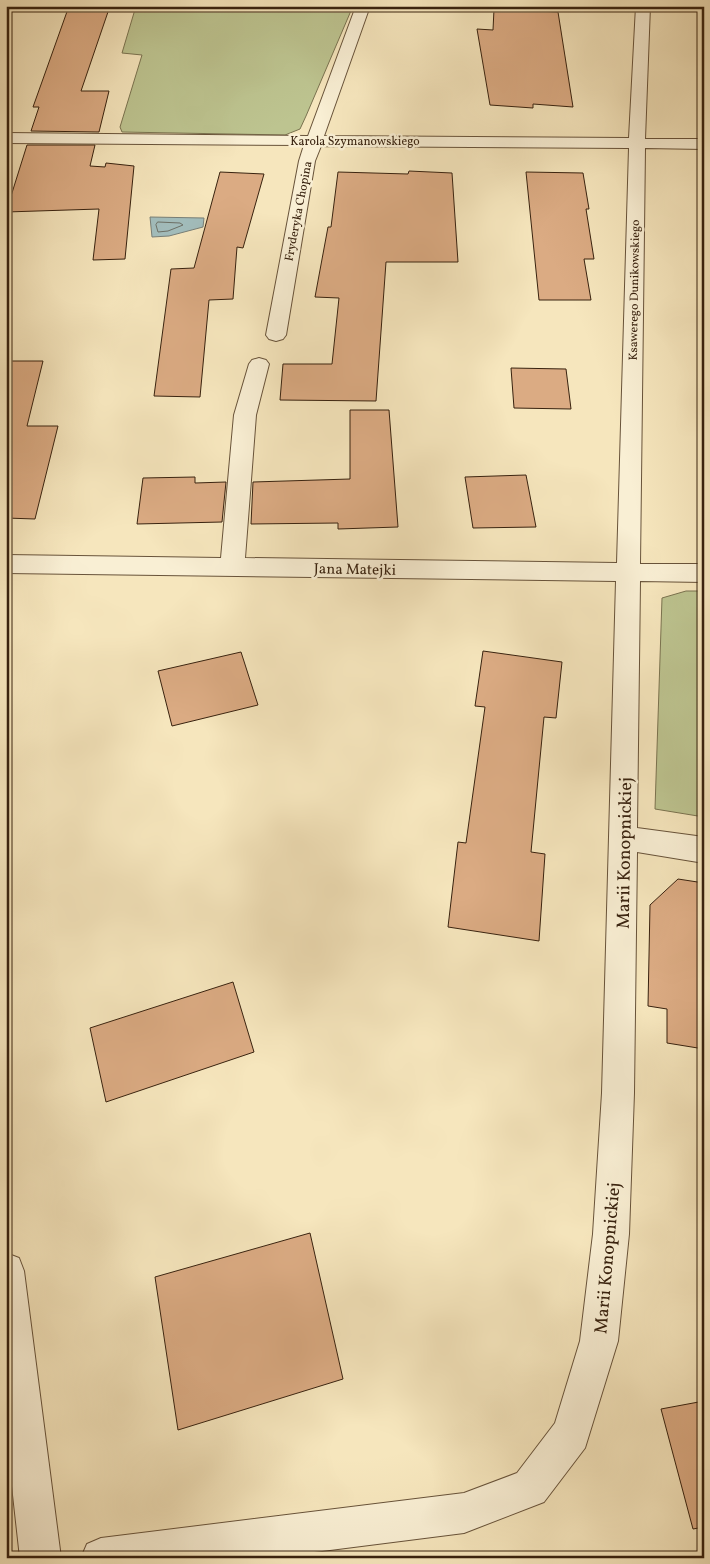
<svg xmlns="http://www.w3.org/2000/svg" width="710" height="1564" font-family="Vollkorn,serif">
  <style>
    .green { fill: #bdc490; stroke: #7a7350 }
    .water { fill: #a2bdbc; stroke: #787f77 }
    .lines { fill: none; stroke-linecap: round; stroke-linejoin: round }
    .shore { stroke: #6d7066; stroke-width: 1 }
    .building { fill: #dbab83; stroke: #38220f }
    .minor-casing { stroke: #68533a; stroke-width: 2 }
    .minor { fill: #f9efd4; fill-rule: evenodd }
    .labels { text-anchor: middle; stroke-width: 5; stroke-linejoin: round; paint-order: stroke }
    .far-street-label { font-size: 12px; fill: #38220f; stroke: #f9efd4 }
    .street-label { font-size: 15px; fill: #38220f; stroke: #f9efd4 }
    .near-street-label { font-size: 18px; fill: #38220f; stroke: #f9efd4 }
  </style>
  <rect width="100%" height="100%" fill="#f6e6bd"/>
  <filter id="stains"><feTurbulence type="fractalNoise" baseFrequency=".004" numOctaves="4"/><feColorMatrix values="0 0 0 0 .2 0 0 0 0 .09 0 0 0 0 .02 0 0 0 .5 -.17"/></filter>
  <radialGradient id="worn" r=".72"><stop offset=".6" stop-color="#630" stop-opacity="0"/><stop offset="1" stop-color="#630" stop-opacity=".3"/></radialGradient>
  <path class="green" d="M 136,6 L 353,6 L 306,116 L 300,129 L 285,135 L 122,132 L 120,127 L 142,55 L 122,53 Z
    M 686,591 L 704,591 L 704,817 L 655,809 L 662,598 Z"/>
  <path class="water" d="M 150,217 L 204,218 L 203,227 L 169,236 L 152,237 Z"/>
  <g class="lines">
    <path class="shore" d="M 158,222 L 180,223 L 183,225 L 168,231 L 158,232 L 156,225 Z"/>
  </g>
  <path class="building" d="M 69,6 L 110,6 L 81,91 L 109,91 L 99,132 L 31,131 L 39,107 L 33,107 Z
    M 494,9 L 558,12 L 573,107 L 533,104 L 533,108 L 490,105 L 477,29 L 493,30 Z
    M 27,145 L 95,145 L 90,166 L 105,167 L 106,163 L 134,166 L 125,259 L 93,260 L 99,209 L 6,212 Z
    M 409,171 L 452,173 L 458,262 L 386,262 L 376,401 L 280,400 L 283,364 L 332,364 L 339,298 L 315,297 L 328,227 L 331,227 L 338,172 L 408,174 Z
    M 220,172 L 264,174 L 243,248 L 237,247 L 233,299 L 209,300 L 200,397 L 154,396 L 171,269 L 194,268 Z
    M 526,172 L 583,173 L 589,209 L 586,209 L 594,259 L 584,259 L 591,300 L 539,300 Z
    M 6,361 L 43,361 L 27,426 L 58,426 L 35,519 L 6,518 Z
    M 511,368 L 566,369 L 571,409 L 514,408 Z
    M 350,410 L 389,410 L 398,527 L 338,529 L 338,523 L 251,524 L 253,482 L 350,479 Z
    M 526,475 L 536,527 L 473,528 L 465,477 Z
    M 195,477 L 195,483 L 226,482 L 222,522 L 137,524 L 143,478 Z
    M 483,651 L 562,662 L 556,718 L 544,717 L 531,852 L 545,854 L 539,941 L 448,927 L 458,842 L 466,843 L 485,707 L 475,706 Z
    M 241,652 L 258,705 L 172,726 L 158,671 Z
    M 678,879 L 704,883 L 704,1049 L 667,1043 L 667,1009 L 648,1006 L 650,905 Z
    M 233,982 L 254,1052 L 106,1102 L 90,1028 Z
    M 310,1233 L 343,1379 L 178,1430 L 155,1277 Z
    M 704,1401 L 704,1527 L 693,1529 L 661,1409 Z"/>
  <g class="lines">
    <g class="minor-casing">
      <path id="minor" d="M 356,6 L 370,6 L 324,136 L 629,138 L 636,6 L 650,6 L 645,139 L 704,139 L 704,149 L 645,148 L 640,564 L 704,564 L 704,582 L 640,581 L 637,828 L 704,837 L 704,863 L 637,852 L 634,1093 L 629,1234 L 618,1341 L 585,1448 L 544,1502 L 464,1533 L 267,1558 L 81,1558 L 87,1544 L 101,1538 L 464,1493 L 517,1473 L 555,1423 L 580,1341 L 593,1234 L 602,1093 L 616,581 L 6,573 L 6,555 L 221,558 L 234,415 L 249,364 L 252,360 L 259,358 L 266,360 L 269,364 L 256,415 L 245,558 L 617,563 L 629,148 L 321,146 L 315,161 L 286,335 L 283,339 L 276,341 L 269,339 L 266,335 L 299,161 L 304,145 L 6,143 L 6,133 L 308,136 Z
        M 6,1253 L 19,1258 L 24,1271 L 61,1558 L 20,1558 L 6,1432 Z"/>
    </g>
    <use href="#minor" class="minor"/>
  </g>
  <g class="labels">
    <g class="far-street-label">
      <text x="355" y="145">Karola Szymanowskiego</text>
      <text transform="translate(298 211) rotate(-79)" y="4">Fryderyka Chopina</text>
      <text transform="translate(634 290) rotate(-89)" y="4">Ksawerego Dunikowskiego</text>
    </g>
    <g class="street-label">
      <text transform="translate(355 569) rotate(1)" y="5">Jana Matejki</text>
    </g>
    <g class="near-street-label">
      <text transform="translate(624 853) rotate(-89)" y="6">Marii Konopnickiej</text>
      <text transform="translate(607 1258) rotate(-85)" y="6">Marii Konopnickiej</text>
    </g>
  </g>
  <rect width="710" height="1564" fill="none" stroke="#f6e6bd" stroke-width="25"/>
  <rect x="8" y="8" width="695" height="1549" fill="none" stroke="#38220f" stroke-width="2.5"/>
  <rect x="12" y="12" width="685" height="1539" fill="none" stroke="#38220f"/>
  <rect width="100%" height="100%" filter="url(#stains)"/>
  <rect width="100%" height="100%" fill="url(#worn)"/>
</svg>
